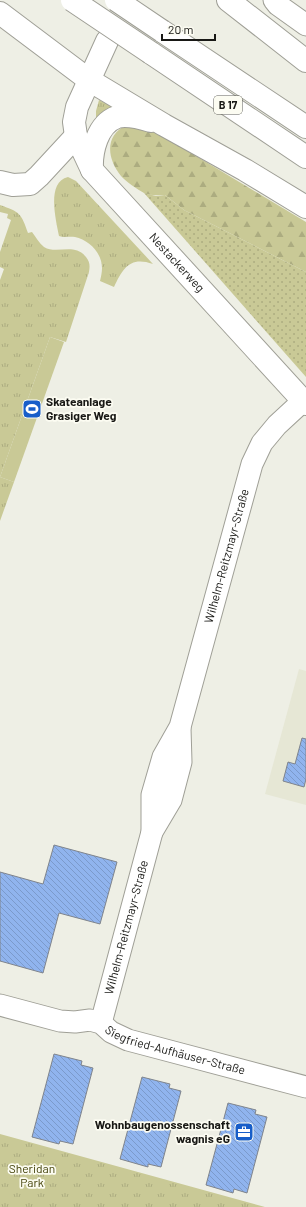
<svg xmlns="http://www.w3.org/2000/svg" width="306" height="1207" font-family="Barlow,sans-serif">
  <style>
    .built { fill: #e6e7d5 }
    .grass { fill: url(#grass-tufts) }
    .forest { fill: url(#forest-firs) }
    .garden { fill: url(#garden-dots) }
    .pitch { fill: #c9c996 }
    .building { fill: url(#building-back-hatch); stroke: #7f848c }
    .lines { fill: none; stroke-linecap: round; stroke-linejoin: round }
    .street-casing { stroke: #9f9f96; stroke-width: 23 }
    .secondary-casing { stroke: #9f9f96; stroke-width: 24 }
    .highway-casing { stroke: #9f9f96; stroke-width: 24 }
    .street { stroke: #fff; stroke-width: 21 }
    .secondary { stroke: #fff; stroke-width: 22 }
    .highway { stroke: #fff; stroke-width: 22 }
    .highway-bridge-casing { stroke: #9f9f96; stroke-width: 24; stroke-linecap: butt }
    .highway-bridge { stroke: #fff; stroke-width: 22 }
    .labels { text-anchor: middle; stroke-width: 3.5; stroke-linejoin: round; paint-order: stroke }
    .shield { fill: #fcfcf2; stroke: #5c5c57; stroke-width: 1 }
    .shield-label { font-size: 11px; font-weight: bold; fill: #181815 }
    .street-label { font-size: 12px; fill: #181815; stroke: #fcfcf2 }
    .poi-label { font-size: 12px; font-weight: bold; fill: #181815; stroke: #fcfcf2; text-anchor: start }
    .park-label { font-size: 12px; fill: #424108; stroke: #fcfcf2 }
  </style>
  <defs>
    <pattern id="grass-tufts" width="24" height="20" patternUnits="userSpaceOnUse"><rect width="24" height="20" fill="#c9c996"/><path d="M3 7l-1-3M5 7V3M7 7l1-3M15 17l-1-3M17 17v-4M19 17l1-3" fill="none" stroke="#acac80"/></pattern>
    <pattern id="forest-firs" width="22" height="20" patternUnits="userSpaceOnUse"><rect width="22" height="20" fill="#c9c996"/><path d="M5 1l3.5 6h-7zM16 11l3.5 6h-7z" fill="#acac80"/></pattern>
    <pattern id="garden-dots" width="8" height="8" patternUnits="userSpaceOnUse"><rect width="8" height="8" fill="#c9c996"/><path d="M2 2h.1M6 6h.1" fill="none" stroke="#acac80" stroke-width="1.8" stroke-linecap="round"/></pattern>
    <pattern id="building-back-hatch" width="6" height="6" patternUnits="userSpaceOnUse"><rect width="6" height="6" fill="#90b4ee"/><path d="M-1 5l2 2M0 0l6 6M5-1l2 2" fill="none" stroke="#7b9acb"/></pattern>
  </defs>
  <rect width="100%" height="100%" fill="#eeefe5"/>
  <path class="built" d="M 299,669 L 306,671 L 306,805 L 265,794 Z"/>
  <path class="grass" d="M 99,100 L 115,108 L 96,124 L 96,111 Z
    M 68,177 L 76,181 L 153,264 C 130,256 123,268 114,287 L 100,281 C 101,277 102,272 102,268 C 102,253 89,240 75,237 C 69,236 64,238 59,236 C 56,220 46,182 68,177 Z
    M 0,205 C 20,212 21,213 28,233 L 32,232 C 36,237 39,243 44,247 C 57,255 74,242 86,257 C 90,262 90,266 89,272 L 66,342 L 50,337 L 0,477 L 0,280 L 4,269 L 0,267 L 0,252 L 11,220 L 7,218 L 8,214 L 0,212 Z
    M 0,477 L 14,482 L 0,521 Z
    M 0,1134 L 265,1207 L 0,1207 Z"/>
  <path class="forest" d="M 127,125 L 151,129 L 306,222 L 306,272 L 184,210 L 165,195 C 158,195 150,196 144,193 C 138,190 125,181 121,176 C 107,159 104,135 127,125 Z"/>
  <path class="garden" d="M 144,193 L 156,196 L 165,195 L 184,210 L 306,272 L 306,377 Z"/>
  <path class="pitch" d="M 50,337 L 64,342 L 14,482 L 0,477 Z"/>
  <path class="building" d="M 302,738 L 306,739 L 306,779 L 304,787 L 283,781 L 288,762 L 295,764 Z
    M 54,845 L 117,862 L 100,924 L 59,913 L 43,973 L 0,961 L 0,872 L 43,884 Z
    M 54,1054 L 82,1061 L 81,1065 L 93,1068 L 73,1144 L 60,1141 L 59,1144 L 32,1137 Z
    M 142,1077 L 170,1084 L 169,1088 L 181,1091 L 161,1167 L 148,1164 L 148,1167 L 120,1159 Z
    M 228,1103 L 256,1110 L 255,1114 L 267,1117 L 247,1193 L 234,1189 L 233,1193 L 206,1185 Z"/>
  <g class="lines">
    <g class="street-casing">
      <g id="street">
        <path d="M 274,0 L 278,5 L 306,25"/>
        <path d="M 152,832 L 171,800 L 181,762 L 180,728"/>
        <path id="s1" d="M 0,1005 L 60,1021 L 75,1022 L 90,1020 L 101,1023 L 111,1032 L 128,1040 L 306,1087"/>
        <path id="s2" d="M 101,1023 L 152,832 L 152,795 L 163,757 L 180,727 L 252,464 L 262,443 L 277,425 L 303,401"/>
      </g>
    </g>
    <g class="secondary-casing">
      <g id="secondary">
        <path id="s3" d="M 107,41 L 77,107 L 74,122 L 76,136 L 92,170 L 306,404"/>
        <path d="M 0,182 L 13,185 L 30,184 L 39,176 L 76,136"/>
      </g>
    </g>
    <g class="highway-casing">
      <path id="highway" d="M 228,0 L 306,61
        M 0,13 L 89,80 L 164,125 L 245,170 L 306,207
        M 162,31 L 306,127
        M 151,53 L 306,157
        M 92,170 C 91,152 97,124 117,117 C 128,114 141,118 151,121"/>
    </g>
    <use href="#street" class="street"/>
    <use href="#secondary" class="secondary"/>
    <use href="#highway" class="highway"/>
    <g class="highway-bridge-casing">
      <path id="highway-bridge" d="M 72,0 L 151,53
        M 116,0 L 162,31"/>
    </g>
    <use href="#highway-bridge" class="highway-bridge"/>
  </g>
  <defs>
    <g id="stadium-square" transform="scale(1)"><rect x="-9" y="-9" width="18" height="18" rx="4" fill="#185ec9" stroke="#fcfcf2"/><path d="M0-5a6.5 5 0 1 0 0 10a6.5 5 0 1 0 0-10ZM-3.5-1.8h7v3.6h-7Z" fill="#fff"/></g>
    <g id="office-square" transform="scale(1)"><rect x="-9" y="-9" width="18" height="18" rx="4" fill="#185ec9" stroke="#fcfcf2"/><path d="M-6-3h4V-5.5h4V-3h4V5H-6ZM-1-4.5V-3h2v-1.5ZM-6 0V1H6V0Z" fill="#fff"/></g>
  </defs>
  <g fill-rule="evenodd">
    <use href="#stadium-square" x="32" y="409"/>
    <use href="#office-square" x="244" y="1132"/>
  </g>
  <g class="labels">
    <rect class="shield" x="214" y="96" width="28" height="18" rx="3"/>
    <g class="shield-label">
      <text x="228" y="109">B 17</text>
    </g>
    <g class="street-label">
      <text dy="4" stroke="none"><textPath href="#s3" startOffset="265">Nestackerweg</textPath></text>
      <text dy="4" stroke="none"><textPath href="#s2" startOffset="486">Wilhelm-Reitzmayr-Straße</textPath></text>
      <text dy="4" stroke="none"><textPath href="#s2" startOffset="99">Wilhelm-Reitzmayr-Straße</textPath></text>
      <text dy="4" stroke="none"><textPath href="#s1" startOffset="184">Siegfried-Aufhäuser-Straße</textPath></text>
    </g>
    <g class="poi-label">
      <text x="46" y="406">Skateanlage<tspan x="46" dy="14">Grasiger Weg</tspan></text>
      <text x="230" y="1129" text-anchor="end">Wohnbaugenossenschaft<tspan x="230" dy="14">wagnis eG</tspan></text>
    </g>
    <g class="park-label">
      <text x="32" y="1173">Sheridan<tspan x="32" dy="14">Park</tspan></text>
    </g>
  </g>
  <path d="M162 34v6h53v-6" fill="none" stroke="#181815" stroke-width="2"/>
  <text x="168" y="34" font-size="12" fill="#181815" stroke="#fcfcf2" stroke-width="3" paint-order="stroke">20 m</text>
</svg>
